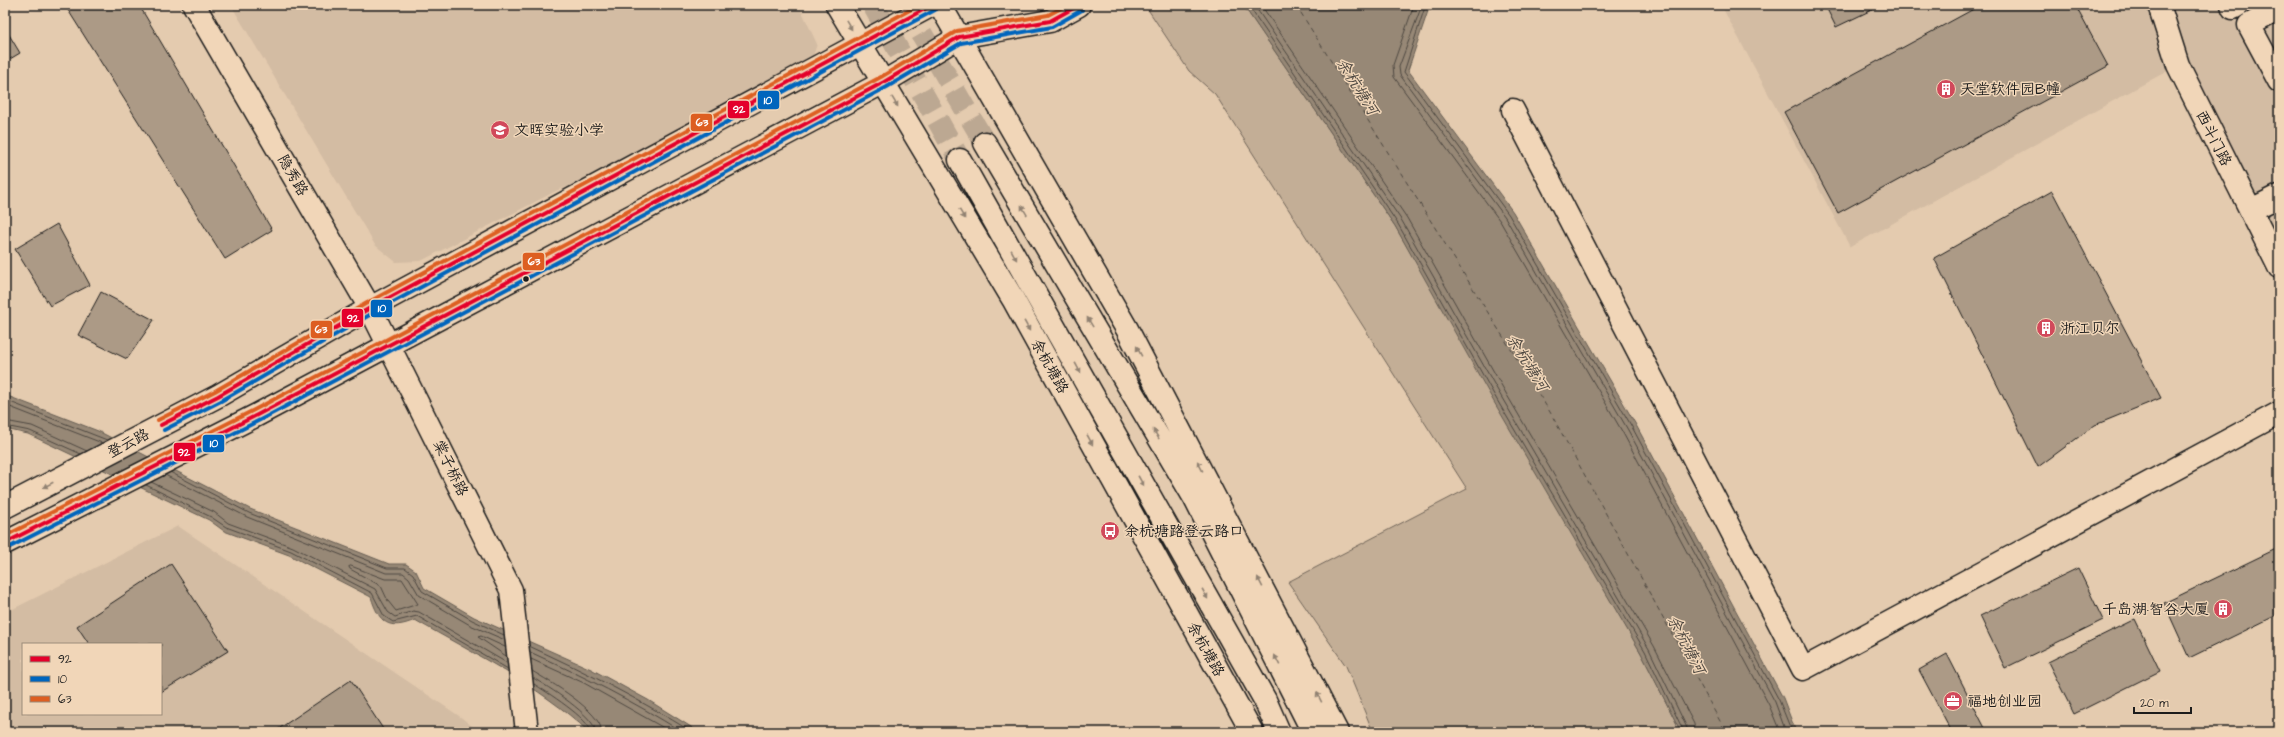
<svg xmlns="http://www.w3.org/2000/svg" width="2284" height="737" font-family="'Architects Daughter','LXGW WenKai TC',sans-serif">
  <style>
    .built { fill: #d3bca3; fill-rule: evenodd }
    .green { fill: #c3ae96; stroke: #706559 }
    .water { fill: #978876; stroke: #665d52 }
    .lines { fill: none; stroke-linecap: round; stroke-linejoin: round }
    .shore { stroke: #4d4740; stroke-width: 1 }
    .ferry { stroke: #4d4740; stroke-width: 1; stroke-dasharray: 5 4; stroke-linecap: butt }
    .building { fill: #ac9a86; stroke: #1c1c1c }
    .major-tunnel { stroke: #bca892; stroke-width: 22; stroke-dasharray: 22 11; stroke-linecap: butt }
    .minor-casing { stroke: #1c1c1c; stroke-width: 25 }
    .major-casing { stroke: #1c1c1c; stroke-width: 25 }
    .minor { stroke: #f1d6b8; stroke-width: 22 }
    .major { stroke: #f1d6b8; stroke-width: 22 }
    .bus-1-casing { stroke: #f1d6b8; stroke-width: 7 }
    .bus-2-casing { stroke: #f1d6b8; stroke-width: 7 }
    .bus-3-casing { stroke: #f1d6b8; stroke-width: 7 }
    .bus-1 { stroke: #e4002b; stroke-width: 4 }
    .bus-2 { stroke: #0065bd; stroke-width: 4 }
    .bus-3 { stroke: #dd5e21; stroke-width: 4 }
    .oneway { fill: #918272 }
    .bus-dot { fill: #1c1c1c; stroke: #f1d6b8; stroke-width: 1.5 }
    .labels { text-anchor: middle; stroke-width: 3; stroke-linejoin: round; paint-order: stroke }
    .poi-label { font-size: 15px; fill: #1c1c1c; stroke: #f1d6b8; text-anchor: start }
    .street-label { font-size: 15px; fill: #1c1c1c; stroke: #f1d6b8 }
    .water-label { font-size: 16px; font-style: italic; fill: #4d4740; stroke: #f1d6b8 }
    .line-badge { stroke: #f1d6b8; stroke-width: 1.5 }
    .badge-label { font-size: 11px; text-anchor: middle; font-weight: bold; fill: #fff }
  </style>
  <rect width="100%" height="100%" fill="#e4cbaf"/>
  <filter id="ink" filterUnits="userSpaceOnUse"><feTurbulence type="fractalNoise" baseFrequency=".025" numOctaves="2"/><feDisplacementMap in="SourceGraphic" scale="8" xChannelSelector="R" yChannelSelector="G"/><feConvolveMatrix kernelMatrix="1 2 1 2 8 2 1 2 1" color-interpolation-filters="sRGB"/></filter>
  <g filter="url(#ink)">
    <path class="built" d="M 231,5 L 799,5 L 817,44 L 810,65 L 625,166 L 558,190 L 421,261 L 396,262 L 375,245 Z
      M 1721,5 L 2279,5 L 2279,268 L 2178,65 L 1850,247 Z
      M 178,526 L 462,718 L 479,732 L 5,732 L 5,613 ZM 23,644 L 161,644 L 161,714 L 23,714 Z"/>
    <path class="green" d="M 1145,5 L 1243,5 L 1395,226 L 1641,653 L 1681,732 L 1373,732 L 1346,666 L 1288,582 L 1467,489 L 1215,94 L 1189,71 Z"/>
    <path class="water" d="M 1243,5 L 1439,5 L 1428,11 L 1408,70 L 1513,212 L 1636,425 L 1783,698 L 1796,732 L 1681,732 L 1641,653 L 1494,402 L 1395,226 Z
      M 5,395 L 98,431 L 250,509 L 389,564 L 406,564 L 416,571 L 424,588 L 474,617 L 591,669 L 648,700 L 699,732 L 589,732 C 539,685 474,654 415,620 C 389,631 379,623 371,597 L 289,555 L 224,531 L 209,520 L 28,434 L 5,429 Z"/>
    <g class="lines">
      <path class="shore" d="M 1248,5 L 1398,224 L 1497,400 L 1645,651 L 1684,732
        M 1254,5 L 1402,221 L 1502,398 L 1649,649 L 1689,732
        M 1261,5 L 1407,218 L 1507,395 L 1654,646 L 1694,724 L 1695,732
        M 1414,5 L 1393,65 L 1394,77 L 1500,221 L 1623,433 L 1769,705 L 1780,732
        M 1422,5 L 1399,67 L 1400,75 L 1505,217 L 1628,430 L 1775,702 L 1786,732
        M 1431,5 L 1424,10 L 1404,72 L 1509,215 L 1632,427 L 1779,700 L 1792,732
        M 5,400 L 107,440
        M 5,405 L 102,443
        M 5,421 L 32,426 L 87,451
        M 5,426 L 30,431 L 81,454
        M 170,472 L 249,513 L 387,568 L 405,568 L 413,574 L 422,591 L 472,620 L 504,635
        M 165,475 L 247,517 L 386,573 L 403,573 L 409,578 L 419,595 L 470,625 L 505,640
        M 151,482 L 214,512 L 228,523 L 293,547 L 375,589 L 388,612 L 395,617 L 413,611 L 419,612 L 507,663
        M 146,485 L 211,517 L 226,527 L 291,551 L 372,593 L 384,616 L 393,622 L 417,616 L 508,669
        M 351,566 L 385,579 L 402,579 L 418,604 L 396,611 L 388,601 L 381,586 L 350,569 L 349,567 Z
        M 529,646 C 586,672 639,699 692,732
        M 505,647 L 481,636 L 478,637 L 506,656
        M 530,652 C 583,676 633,701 682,732
        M 531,659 L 584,683 L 671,732
        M 532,671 C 549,681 601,711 602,732
        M 533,678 C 547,686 595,716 596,732
        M 534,684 C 545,691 590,719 591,732"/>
      <path class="ferry" d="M 1296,5 L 1550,412 L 1726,732"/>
    </g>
    <path class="building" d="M 77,5 L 139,5 L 272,230 L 225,259 L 68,10 Z
      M 1825,5 L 1882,5 L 1836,27 Z
      M 1981,5 L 2075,5 L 2108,66 L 1838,213 L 1784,112 Z
      M 5,28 L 20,53 L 5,62 Z
      M 2052,191 L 2161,398 L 2095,425 L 2038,467 L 1934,258 Z
      M 57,224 L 90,285 L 50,306 L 15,249 Z
      M 101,292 L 154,320 L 127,359 L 78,335 Z
      M 2278,548 L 2279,614 L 2189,658 L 2164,603 Z
      M 171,564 L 228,651 L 161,692 L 161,644 L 89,644 L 77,626 Z
      M 2078,568 L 2103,620 L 2005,668 L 1980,616 Z
      M 2135,619 L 2160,671 L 2074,714 L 2048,662 Z
      M 1947,654 L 1987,732 L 1952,732 L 1919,670 Z
      M 351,680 L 385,732 L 274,732 Z"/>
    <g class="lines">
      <path class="major-tunnel" d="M 873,5 L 960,160
        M 905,5 L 985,143"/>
      <g class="minor-casing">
        <path id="minor" d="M 194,5 L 370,308 L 511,590 L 527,732
          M 2159,5 L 2178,65 L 2279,267
          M 2232,5 L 2233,8 L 2238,5
          M 2279,9 L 2249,25 L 2279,81
          M 1513,110 L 1803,669 L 2279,413
          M 2251,210 L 2279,196"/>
      </g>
      <g class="major-casing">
        <path id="major" d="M 837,5 L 1013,299 L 1252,732
          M 940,5 L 1127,329 L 1337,732
          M 985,143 L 1195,499 L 1313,732
          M 960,160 L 1265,700 L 1279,732
          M 5,507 L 218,396 L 370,308 L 932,5
          M 5,543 L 257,415 L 884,82 L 959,37 L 1050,21 L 1079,5"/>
      </g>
      <use href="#minor" class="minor"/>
      <use href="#major" class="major"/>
      <g class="bus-1-casing">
        <path id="bus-1" d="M 161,425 L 218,396 L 370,308 L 932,5
          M 5,543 L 257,415 L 884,82 L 959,37 L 1050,21 L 1079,5"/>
      </g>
      <g class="bus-2-casing">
        <path id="bus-2" d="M 164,430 L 221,401 L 373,313 L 935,10
          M 8,548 L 260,420 L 887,87 L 961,43 L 1052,27 L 1082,10"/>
      </g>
      <g class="bus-3-casing">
        <path id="bus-3" d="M 158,420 L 215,391 L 367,303 L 919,5
          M 5,536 L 254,410 L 881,77 L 957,31 L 1048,15 L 1067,5"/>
      </g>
      <use href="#bus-1" class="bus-1"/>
      <use href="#bus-2" class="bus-2"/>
      <use href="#bus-3" class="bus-3"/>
    </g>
    <defs><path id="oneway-solid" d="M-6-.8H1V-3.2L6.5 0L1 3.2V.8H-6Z"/></defs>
    <g class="oneway">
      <use href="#oneway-solid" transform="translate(849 25) rotate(59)"/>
      <use href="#oneway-solid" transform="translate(895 102) rotate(59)"/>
      <use href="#oneway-solid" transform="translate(1024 210) rotate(-121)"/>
      <use href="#oneway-solid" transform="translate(962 214) rotate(59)"/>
      <use href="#oneway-solid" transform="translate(1014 255) rotate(61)"/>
      <use href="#oneway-solid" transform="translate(1090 322) rotate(-121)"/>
      <use href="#oneway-solid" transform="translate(1027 326) rotate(61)"/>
      <use href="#oneway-solid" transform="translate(1139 351) rotate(-118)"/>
      <use href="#oneway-solid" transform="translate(1078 368) rotate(61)"/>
      <use href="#oneway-solid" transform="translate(1156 434) rotate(-121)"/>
      <use href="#oneway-solid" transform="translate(1090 440) rotate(61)"/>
      <use href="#oneway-solid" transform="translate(1200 466) rotate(-118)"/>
      <use href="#oneway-solid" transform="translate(1141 481) rotate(61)"/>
      <use href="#oneway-solid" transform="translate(48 485) rotate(153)"/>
      <use href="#oneway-solid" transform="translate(1260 582) rotate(-117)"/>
      <use href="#oneway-solid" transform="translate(1205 594) rotate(61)"/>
      <use href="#oneway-solid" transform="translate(1277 660) rotate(-117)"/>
      <use href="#oneway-solid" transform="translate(1319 697) rotate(-117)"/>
    </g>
  </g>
  <defs>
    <g id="building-disc" transform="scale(1)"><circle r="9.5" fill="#d1495b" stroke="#f1d6b8"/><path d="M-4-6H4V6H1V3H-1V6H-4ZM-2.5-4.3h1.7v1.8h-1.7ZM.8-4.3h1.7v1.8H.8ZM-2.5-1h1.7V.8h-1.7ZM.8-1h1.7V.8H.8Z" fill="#fff"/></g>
    <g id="school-disc" transform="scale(1)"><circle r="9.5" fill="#d1495b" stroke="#f1d6b8"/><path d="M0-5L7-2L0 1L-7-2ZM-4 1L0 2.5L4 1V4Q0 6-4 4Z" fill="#fff"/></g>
    <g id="bus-disc" transform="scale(1)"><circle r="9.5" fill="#d1495b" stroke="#f1d6b8"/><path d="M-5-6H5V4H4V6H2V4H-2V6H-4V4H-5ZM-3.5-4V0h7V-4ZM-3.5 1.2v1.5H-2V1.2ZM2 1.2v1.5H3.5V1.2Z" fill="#fff"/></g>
    <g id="office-disc" transform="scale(1)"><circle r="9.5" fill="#d1495b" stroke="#f1d6b8"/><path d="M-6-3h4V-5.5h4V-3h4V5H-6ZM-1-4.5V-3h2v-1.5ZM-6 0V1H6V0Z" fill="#fff"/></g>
  </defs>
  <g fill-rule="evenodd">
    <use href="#building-disc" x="1946" y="89"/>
    <use href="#school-disc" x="500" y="130"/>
    <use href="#building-disc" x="2046" y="328"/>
    <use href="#bus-disc" x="1110" y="531"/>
    <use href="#building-disc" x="2223" y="609"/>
    <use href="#office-disc" x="1953" y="701"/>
  </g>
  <circle class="bus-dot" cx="526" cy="279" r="3.5"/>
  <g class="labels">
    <g class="poi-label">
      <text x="1960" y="94">天堂软件园B幢</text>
      <text x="514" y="135">文晖实验小学</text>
      <text x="2060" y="333">浙江贝尔</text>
      <text x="1124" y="536">余杭塘路登云路口</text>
      <text x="2209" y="614" text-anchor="end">千岛湖·智谷大厦</text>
      <text x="1967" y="706">福地创业园</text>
    </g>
    <g class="street-label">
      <text transform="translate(2214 138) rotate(63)" y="5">西斗门路</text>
      <text transform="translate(293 175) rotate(60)" y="5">隐秀路</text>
      <text transform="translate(1050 366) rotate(61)" y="5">余杭塘路</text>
      <text transform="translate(128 443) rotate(-28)" y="5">登云路</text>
      <text transform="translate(451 468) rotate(64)" y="5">棠子桥路</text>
      <text transform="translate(1206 649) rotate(61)" y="5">余杭塘路</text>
    </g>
    <g class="water-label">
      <text transform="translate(1358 86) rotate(58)" y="6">余杭塘河</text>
      <text transform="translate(1528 362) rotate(58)" y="6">余杭塘河</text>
      <text transform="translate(1687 644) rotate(63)" y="6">余杭塘河</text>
    </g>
  </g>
  <g class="line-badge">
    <rect x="757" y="90" width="23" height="20" rx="4" fill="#0065bd"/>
    <rect x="727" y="100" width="23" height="19" rx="4" fill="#e4002b"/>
    <rect x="690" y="113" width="23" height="19" rx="4" fill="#dd5e21"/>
    <rect x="522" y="252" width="23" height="19" rx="4" fill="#dd5e21"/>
    <rect x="370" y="299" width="23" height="19" rx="4" fill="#0065bd"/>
    <rect x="341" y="308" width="23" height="20" rx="4" fill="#e4002b"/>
    <rect x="310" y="320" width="23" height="19" rx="4" fill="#dd5e21"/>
    <rect x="202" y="434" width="23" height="19" rx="4" fill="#0065bd"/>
    <rect x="173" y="442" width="23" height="20" rx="4" fill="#e4002b"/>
  </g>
  <g class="badge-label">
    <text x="768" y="104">10</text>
    <text x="739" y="113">92</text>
    <text x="702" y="126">63</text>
    <text x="534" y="265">63</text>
    <text x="382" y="312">10</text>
    <text x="353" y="322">92</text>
    <text x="321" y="333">63</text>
    <text x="214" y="447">10</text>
    <text x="184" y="456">92</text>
  </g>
  <rect width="2284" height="737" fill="none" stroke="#f1d6b8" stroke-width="20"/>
  <rect x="10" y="10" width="2264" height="717" fill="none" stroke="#1c1c1c" stroke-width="1.5" filter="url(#ink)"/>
  <rect x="22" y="643" width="140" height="72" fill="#f1d6b8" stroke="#9c8c7a"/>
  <rect x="30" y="656" width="20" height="6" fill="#e4002b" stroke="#9c8c7a"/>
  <text x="58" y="663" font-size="12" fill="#1c1c1c">92</text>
  <rect x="30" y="676" width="20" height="6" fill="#0065bd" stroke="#9c8c7a"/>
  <text x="58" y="683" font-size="12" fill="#1c1c1c">10</text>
  <rect x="30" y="696" width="20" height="6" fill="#dd5e21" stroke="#9c8c7a"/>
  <text x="58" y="703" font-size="12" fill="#1c1c1c">63</text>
  <path d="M2134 707v6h57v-6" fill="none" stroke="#1c1c1c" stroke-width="2"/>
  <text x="2140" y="707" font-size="12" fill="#1c1c1c" stroke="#f1d6b8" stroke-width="3" paint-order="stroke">20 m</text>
</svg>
